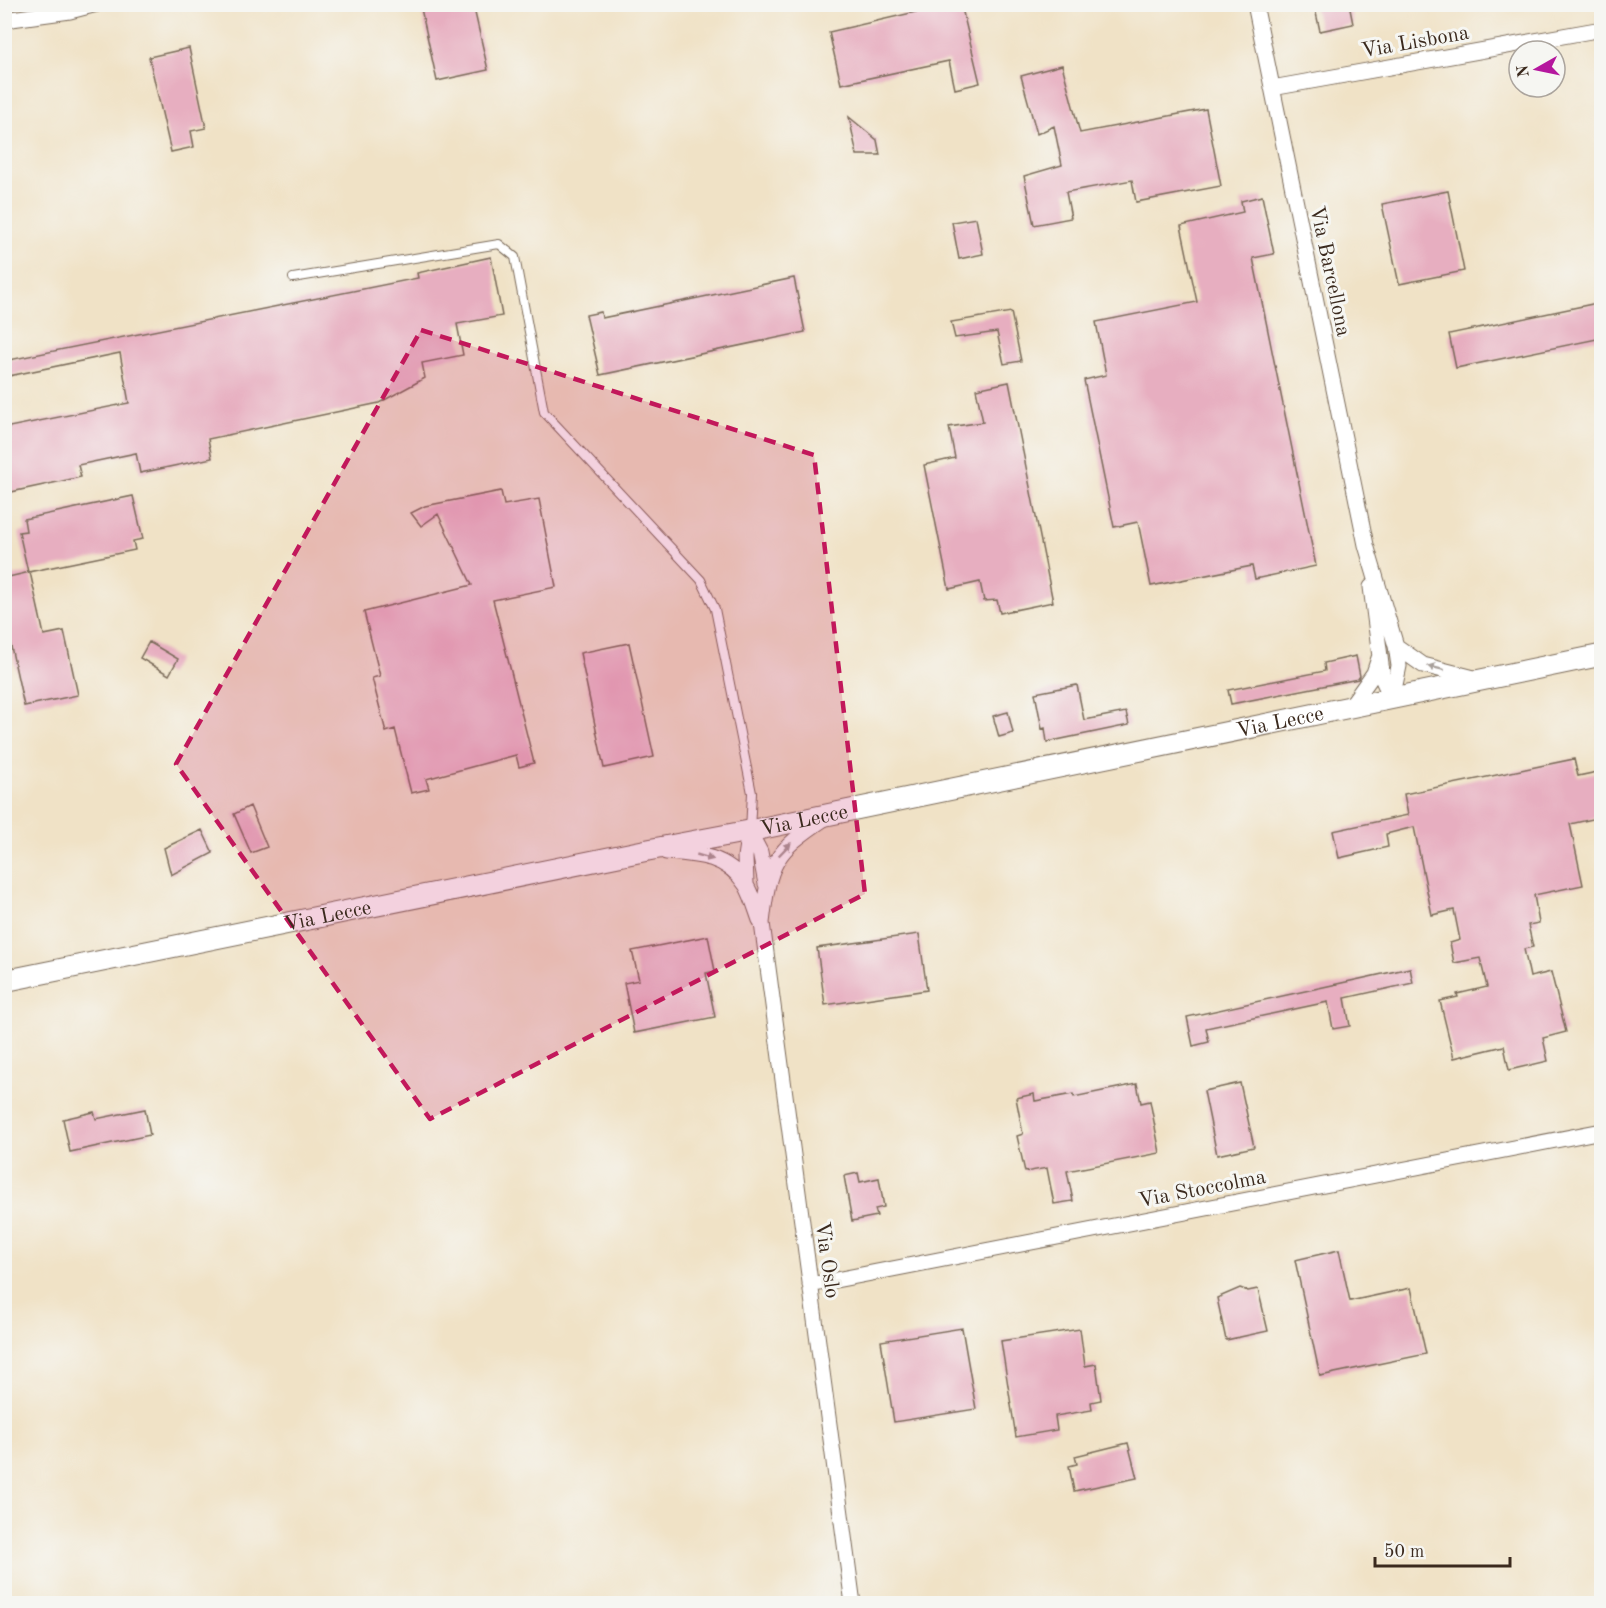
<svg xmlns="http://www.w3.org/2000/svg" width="1606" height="1608" font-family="'Old Standard TT',serif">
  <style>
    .building { fill: #e7aec0 }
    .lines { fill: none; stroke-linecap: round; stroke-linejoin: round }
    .lane-casing { stroke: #7a6a59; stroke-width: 10 }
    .street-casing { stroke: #7a6a59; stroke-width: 17 }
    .secondary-casing { stroke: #7a6a59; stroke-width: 23 }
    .lane { stroke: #fff; stroke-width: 8 }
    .street { stroke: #fff; stroke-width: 15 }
    .secondary { stroke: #fff; stroke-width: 21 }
    .oneway { fill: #a79f9a }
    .marked { fill: #c2185b; fill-opacity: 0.2; stroke: #c2185b; stroke-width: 4.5; stroke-dasharray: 12 8; stroke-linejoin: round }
    .labels { text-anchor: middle; stroke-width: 6; stroke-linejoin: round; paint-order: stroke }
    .street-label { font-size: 21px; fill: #3b2a1e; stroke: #f6f6f2 }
  </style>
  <rect width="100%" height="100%" fill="#f6f6f2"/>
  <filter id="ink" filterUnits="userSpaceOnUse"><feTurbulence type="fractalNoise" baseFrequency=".0167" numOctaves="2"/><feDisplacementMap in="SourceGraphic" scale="12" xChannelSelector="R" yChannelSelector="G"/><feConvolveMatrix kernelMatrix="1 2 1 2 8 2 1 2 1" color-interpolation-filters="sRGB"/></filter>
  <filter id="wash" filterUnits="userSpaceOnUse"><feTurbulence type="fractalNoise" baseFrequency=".008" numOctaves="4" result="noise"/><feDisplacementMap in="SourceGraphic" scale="24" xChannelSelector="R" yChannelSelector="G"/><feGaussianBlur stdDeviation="1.35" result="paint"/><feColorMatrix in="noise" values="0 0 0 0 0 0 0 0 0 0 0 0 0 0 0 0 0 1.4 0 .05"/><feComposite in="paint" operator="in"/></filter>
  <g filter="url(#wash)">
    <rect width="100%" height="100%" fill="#f0e2c6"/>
    <g id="blocks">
      <path class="building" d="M 420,4 L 473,4 L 488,70 L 437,81 Z
        M 950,4 L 961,4 L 980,83 L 955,89 L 949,61 L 841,84 L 829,32 Z
        M 1314,4 L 1349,4 L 1353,24 L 1320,31 Z
        M 189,48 L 206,128 L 191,131 L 194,147 L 171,152 L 149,57 Z
        M 1062,65 L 1080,133 L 1206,109 L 1221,186 L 1136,202 L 1132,180 L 1066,192 L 1071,218 L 1034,225 L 1024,176 L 1062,165 L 1054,126 L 1037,134 L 1021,76 Z
        M 849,117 L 877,140 L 880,155 L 857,155 Z
        M 1448,191 L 1464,271 L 1399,284 L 1382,204 Z
        M 1262,196 L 1274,254 L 1253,258 L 1316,566 L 1255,579 L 1252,566 L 1151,586 L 1138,522 L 1114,527 L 1084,380 L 1106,375 L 1096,322 L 1197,302 L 1181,226 L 1243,212 L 1241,201 Z
        M 976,218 L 983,254 L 959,259 L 952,222 Z
        M 491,257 L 502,316 L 457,324 L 463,355 L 422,363 L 425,378 L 379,403 L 208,439 L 212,458 L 140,473 L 136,453 L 78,465 L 81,477 L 11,492 L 4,464 L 4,428 L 129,403 L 120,353 L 4,377 L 4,361 L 418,278 L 417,273 Z
        M 794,278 L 805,332 L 600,375 L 586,315 L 601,312 L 602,318 Z
        M 1602,302 L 1602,338 L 1456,368 L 1449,334 Z
        M 1011,312 L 1021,361 L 1004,364 L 997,332 L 955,338 L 951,322 Z
        M 1009,382 L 1053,602 L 1000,613 L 997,600 L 984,601 L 980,582 L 949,589 L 924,465 L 955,458 L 949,427 L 983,422 L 976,389 Z
        M 501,491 L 504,505 L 539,499 L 556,587 L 493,600 L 534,763 L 519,767 L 516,755 L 426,779 L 429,789 L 411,793 L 395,729 L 386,732 L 372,678 L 380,676 L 364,612 L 472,585 L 438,514 L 421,526 L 411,513 L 425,506 Z
        M 133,496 L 143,539 L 133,541 L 135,550 L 28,572 L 19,532 L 26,531 L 24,519 Z
        M 30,572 L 44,635 L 64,631 L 78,695 L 24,706 L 4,615 L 4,578 Z
        M 149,642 L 178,659 L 169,675 L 140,658 Z
        M 629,643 L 654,757 L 604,768 L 580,653 Z
        M 1356,656 L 1360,676 L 1358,679 L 1231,704 L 1228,690 L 1325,671 L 1324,663 Z
        M 1077,685 L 1084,720 L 1126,712 L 1129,725 L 1047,742 L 1045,728 L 1042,729 L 1035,693 Z
        M 1008,712 L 1013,733 L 999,737 L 993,716 Z
        M 1574,759 L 1578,776 L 1602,771 L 1602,817 L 1570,824 L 1583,885 L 1534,895 L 1539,923 L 1528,925 L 1533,947 L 1524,949 L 1530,977 L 1551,972 L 1566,1032 L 1543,1038 L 1548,1061 L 1509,1070 L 1504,1046 L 1454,1058 L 1440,1001 L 1458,997 L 1457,994 L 1487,987 L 1480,958 L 1454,963 L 1450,943 L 1460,940 L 1454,910 L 1432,915 L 1414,827 L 1386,834 L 1388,847 L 1339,858 L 1333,831 L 1408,815 L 1404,794 Z
        M 250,806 L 267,847 L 251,853 L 234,814 Z
        M 202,830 L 213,853 L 171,875 L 164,848 Z
        M 919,934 L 927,990 L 825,1005 L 817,948 Z
        M 708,936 L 715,971 L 706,973 L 715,1017 L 634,1033 L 624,983 L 639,980 L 632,951 Z
        M 1410,968 L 1413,983 L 1345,998 L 1350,1026 L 1333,1029 L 1328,1002 L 1206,1028 L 1209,1042 L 1193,1046 L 1187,1017 Z
        M 1240,1083 L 1254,1147 L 1217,1155 L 1204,1091 Z
        M 1137,1084 L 1141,1103 L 1150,1101 L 1160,1153 L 1067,1171 L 1073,1201 L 1054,1204 L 1047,1168 L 1025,1172 L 1017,1136 L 1023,1134 L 1016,1098 L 1034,1094 L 1035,1101 L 1073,1094 L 1074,1097 Z
        M 145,1109 L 150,1135 L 70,1152 L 63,1119 L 94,1112 L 96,1119 Z
        M 858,1173 L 860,1182 L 879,1178 L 884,1207 L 875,1209 L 877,1216 L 852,1221 L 844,1176 Z
        M 1339,1250 L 1350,1301 L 1411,1288 L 1426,1354 L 1320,1376 L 1295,1260 Z
        M 1240,1288 L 1248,1291 L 1258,1289 L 1268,1331 L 1226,1340 L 1217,1298 Z
        M 962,1328 L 976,1409 L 894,1422 L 881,1341 Z
        M 1080,1329 L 1085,1366 L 1096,1364 L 1101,1400 L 1091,1402 L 1092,1410 L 1055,1416 L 1057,1430 L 1016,1437 L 1001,1341 Z
        M 1128,1443 L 1137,1478 L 1074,1491 L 1069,1466 L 1077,1464 L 1075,1456 Z"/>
    </g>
  </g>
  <g filter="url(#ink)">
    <use href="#blocks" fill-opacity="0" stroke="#7a6a59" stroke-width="1.5"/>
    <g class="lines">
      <g class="lane-casing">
        <path id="lane" d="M 293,278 L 499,244 L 515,257 L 544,412 L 701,580 L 715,609 L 752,793 L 750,830"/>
      </g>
      <g class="street-casing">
        <path id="street" d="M 1255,4 L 1366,545 L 1396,646 L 1399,666 L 1392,699
          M 4,20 L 70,11 L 97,4
          M 1272,88 L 1602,29
          M 1371,587 L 1383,680 L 1392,699
          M 1396,646 L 1423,665 L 1478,679
          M 1349,708 L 1374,673 L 1379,658
          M 825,818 C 774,852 769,862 762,923 L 853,1604
          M 749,831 L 760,852 L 766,884
          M 666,852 C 696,854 727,855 746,885 C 752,895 756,909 760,920
          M 746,884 L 745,857 L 749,831
          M 810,1285 L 1602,1131"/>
      </g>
      <g class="secondary-casing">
        <g id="secondary">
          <path id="s1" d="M 4,981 L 648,850 L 749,831 L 1602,655"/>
        </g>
      </g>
      <use href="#lane" class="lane"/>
      <use href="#street" class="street"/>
      <use href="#secondary" class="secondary"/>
    </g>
    <defs><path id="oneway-solid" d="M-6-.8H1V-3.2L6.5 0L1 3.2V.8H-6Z" transform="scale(1.5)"/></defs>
    <g class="oneway">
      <use href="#oneway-solid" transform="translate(1436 668) rotate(-166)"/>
      <use href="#oneway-solid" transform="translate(785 849) rotate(-46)"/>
      <use href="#oneway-solid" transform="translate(705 857) rotate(16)"/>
    </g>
  </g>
  <path class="marked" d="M 421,330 L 814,455 L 865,894 L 430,1119 L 176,764 Z"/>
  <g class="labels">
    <g class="street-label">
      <text transform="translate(1415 41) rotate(-10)" y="7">Via Lisbona</text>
      <text transform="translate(1331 271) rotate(78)" y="7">Via Barcellona</text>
      <text dy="7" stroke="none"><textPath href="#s1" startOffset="1302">Via Lecce</textPath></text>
      <text dy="7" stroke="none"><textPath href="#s1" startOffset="816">Via Lecce</textPath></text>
      <text dy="7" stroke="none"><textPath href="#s1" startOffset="330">Via Lecce</textPath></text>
      <text transform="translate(1202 1188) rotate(-11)" y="7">Via Stoccolma</text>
      <text transform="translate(828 1260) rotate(82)" y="7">Via Oslo</text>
    </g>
  </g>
  <rect width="1606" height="1608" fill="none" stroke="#f6f6f2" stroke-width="24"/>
  <g transform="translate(1537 69) rotate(261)"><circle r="28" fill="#f6f6f2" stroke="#aba49d" stroke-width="1.5"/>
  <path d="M0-4.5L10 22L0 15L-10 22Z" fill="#b5179e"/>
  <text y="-9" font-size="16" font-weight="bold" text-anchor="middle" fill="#3b2a1e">N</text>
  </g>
  <path d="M1375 1557v9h135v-9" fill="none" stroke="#3b2a1e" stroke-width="3"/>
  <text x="1384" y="1557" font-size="18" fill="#3b2a1e" stroke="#f6f6f2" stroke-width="4.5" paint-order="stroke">50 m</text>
</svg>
